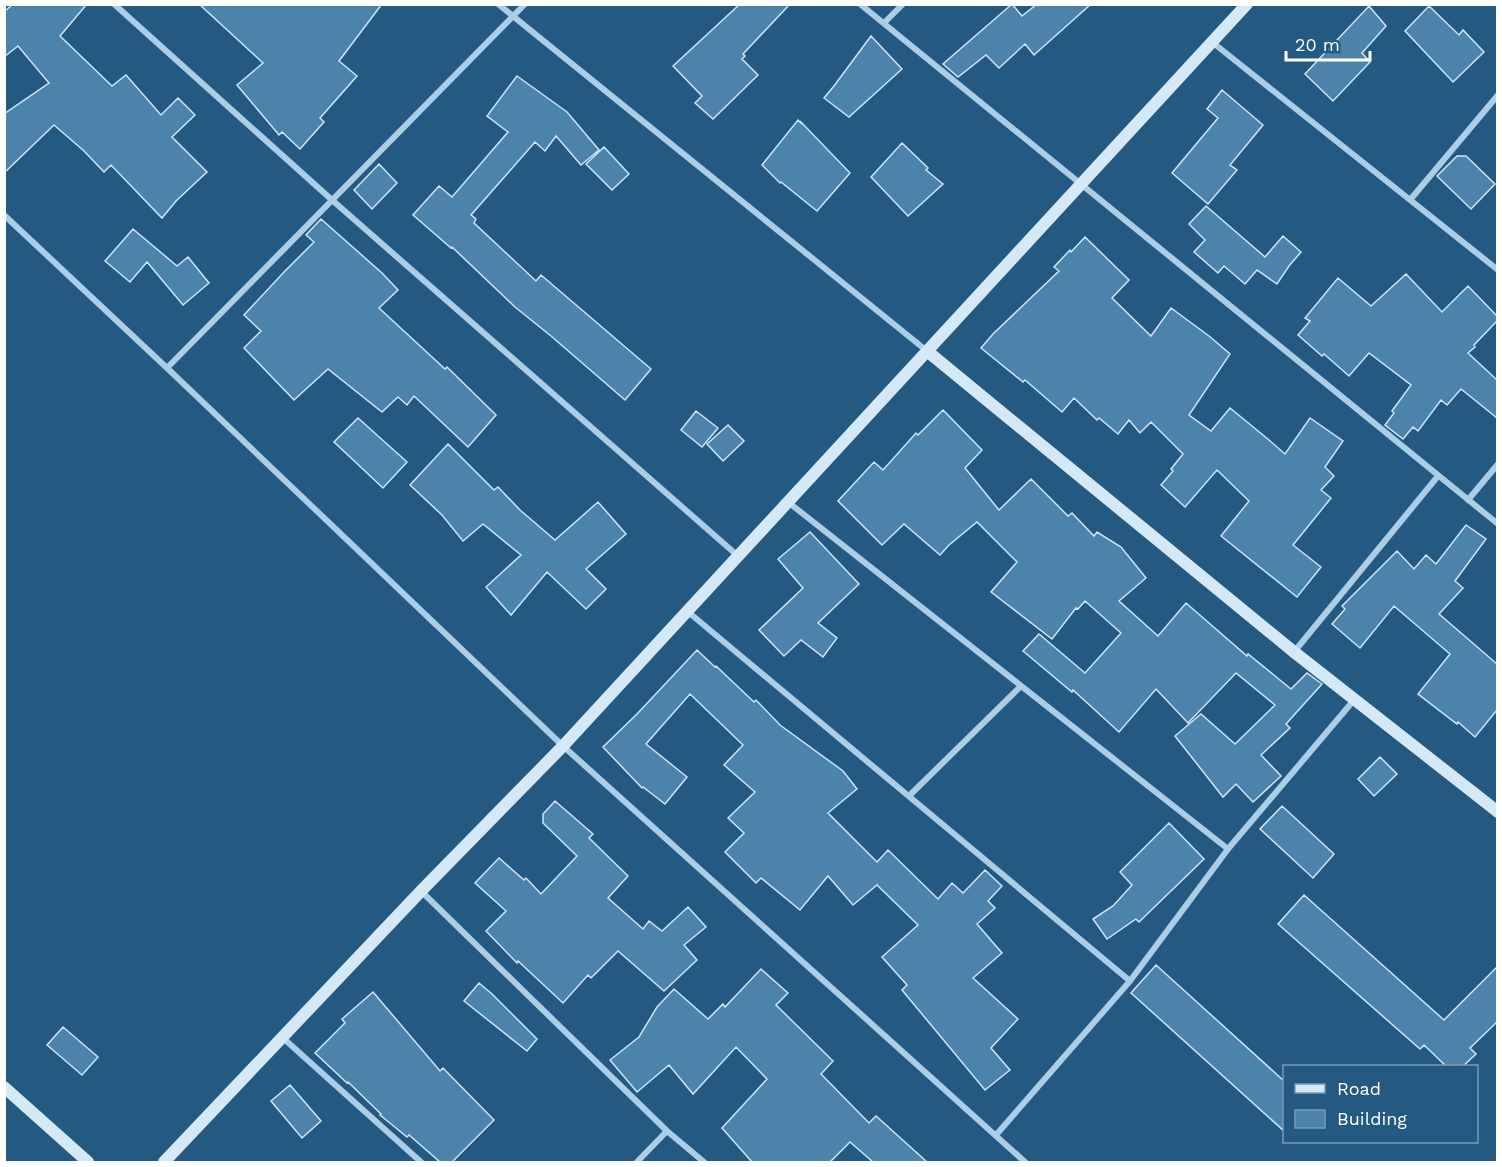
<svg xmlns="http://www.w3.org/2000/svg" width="1502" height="1167" font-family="'Work Sans',sans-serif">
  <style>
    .building { fill: #4c83aa; stroke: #cfe5f5; stroke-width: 1.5 }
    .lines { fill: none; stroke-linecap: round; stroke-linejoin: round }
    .street { stroke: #abcee7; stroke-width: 6 }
    .secondary { stroke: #d5e8f6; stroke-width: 12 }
  </style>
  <rect width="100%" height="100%" fill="#245981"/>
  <path class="building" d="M 13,4 L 87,4 L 60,36 L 112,86 L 126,75 L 161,115 L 178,98 L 195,115 L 172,137 L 207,172 L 176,201 L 162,218 L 111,165 L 104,172 L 84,151 L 54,125 L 4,173 L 4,114 L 49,83 L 18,46 L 4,57 L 4,12 Z
    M 199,4 L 382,4 L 339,61 L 357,76 L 320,118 L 324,122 L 300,149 L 282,132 L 279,135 L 237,85 L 263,63 Z
    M 740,4 L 790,4 L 743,54 L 745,56 L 742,59 L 758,75 L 713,119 L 695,103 L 702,96 L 673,66 Z
    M 1012,4 L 1022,16 L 1037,4 L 1091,4 L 1034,55 L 1025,44 L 999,68 L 986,55 L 958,77 L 943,64 Z
    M 1369,6 L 1386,26 L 1362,53 L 1370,62 L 1333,101 L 1305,74 Z
    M 1429,6 L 1459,35 L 1463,30 L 1484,52 L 1453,82 L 1405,31 Z
    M 871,36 L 902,69 L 849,117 L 824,98 L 834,86 Z
    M 517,76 L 567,112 L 599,150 L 581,165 L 556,136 L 545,151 L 535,142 L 471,215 L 476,219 L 474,223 L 536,281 L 541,275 L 651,369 L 625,400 L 551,336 L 515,307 L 452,247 L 451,248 L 413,215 L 439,186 L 452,197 L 508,132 L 487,116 Z
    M 1222,90 L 1263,125 L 1230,165 L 1237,170 L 1208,204 L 1172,173 L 1218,118 L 1207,109 Z
    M 798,120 L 801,123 L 801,122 L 850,173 L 817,211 L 781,182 L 780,183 L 762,165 Z
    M 902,143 L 928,168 L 926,170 L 943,184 L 908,216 L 871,177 Z
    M 604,147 L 629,174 L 612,190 L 586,164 Z
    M 1457,156 L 1466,156 L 1495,184 L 1471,209 L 1437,176 Z
    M 379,164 L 397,183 L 372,209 L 354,190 Z
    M 1206,206 L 1265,257 L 1283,236 L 1301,252 L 1289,266 L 1277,284 L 1257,270 L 1245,284 L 1224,266 L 1218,273 L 1194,252 L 1205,240 L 1189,224 Z
    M 321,219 L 382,273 L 398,290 L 379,308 L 445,369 L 447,367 L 496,415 L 468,447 L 414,396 L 407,405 L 398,397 L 382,412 L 328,369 L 294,400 L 244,348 L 261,331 L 244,315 L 284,272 L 314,242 L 306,235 Z
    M 133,229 L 177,266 L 188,257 L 209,283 L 183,305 L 147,262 L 130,282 L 105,261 Z
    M 1085,237 L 1129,280 L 1112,298 L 1151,336 L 1171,308 L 1209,336 L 1230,354 L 1189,415 L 1211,431 L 1230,408 L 1269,440 L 1285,454 L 1310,418 L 1343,441 L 1325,467 L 1334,476 L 1321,490 L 1331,498 L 1293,545 L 1321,567 L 1297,597 L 1221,536 L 1249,501 L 1217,470 L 1185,507 L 1161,485 L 1173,471 L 1171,469 L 1183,454 L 1151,422 L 1140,433 L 1129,420 L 1118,434 L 1099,418 L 1097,420 L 1074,398 L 1062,412 L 1025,380 L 1023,382 L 981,348 L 993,334 L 1059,271 L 1054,267 L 1070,250 L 1071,252 Z
    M 1406,274 L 1442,312 L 1468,286 L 1497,316 L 1497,321 L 1474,345 L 1475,347 L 1468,353 L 1497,380 L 1497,418 L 1461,389 L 1447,405 L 1441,400 L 1418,431 L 1413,427 L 1403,439 L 1385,425 L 1394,413 L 1392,411 L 1411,385 L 1369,353 L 1349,376 L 1324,354 L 1322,356 L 1298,335 L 1310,321 L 1305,318 L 1338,278 L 1371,306 Z
    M 943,410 L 982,450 L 965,468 L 999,510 L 1031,479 L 1068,516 L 1072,513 L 1094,536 L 1097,532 L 1121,547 L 1146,578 L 1119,601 L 1158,636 L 1186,603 L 1247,656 L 1248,654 L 1291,689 L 1307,673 L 1322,684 L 1286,724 L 1290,728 L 1261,755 L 1281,776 L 1253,802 L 1236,784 L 1223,797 L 1175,736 L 1201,714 L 1235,744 L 1275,705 L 1236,673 L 1188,723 L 1156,689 L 1119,732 L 1073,690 L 1072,692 L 1023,651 L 1039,634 L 1085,673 L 1121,633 L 1085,601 L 1078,609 L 1076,608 L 1052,639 L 991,592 L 1017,562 L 977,522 L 949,545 L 940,555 L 904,524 L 882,545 L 838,501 L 874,462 L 883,470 L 916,433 L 918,435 Z
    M 696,411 L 718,428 L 702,447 L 681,430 Z
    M 358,418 L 407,462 L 383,488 L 334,442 Z
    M 728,425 L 744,441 L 723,461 L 707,444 Z
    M 448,444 L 494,490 L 498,487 L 520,510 L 555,540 L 598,502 L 626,534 L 586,569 L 606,589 L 586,609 L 547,572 L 511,615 L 486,587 L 521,555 L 483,524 L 463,541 L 442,515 L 410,485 Z
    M 1466,525 L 1486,539 L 1455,581 L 1463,588 L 1439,614 L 1497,664 L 1497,710 L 1475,737 L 1458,722 L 1457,724 L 1418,694 L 1450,654 L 1394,606 L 1360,648 L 1332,624 L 1345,609 L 1342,606 L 1397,551 L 1414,569 L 1426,555 L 1436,564 Z
    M 810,532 L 859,584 L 818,623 L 837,638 L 823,657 L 801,640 L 784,656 L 759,630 L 803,588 L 778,559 Z
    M 697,650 L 715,667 L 716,666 L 754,702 L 756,700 L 780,725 L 843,771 L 857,789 L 828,813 L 877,862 L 888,850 L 938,899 L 952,883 L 963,893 L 985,870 L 1002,886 L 988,901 L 995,908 L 977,924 L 1002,953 L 973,978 L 1018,1019 L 991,1048 L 1010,1070 L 985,1090 L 902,990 L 907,985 L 882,957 L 918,925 L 877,885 L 853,905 L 828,876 L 800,910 L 761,878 L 756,883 L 725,852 L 744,833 L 728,818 L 755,792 L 724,765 L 743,745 L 690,694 L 646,744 L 687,777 L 665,804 L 643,787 L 642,788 L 603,747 L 637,714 Z
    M 1380,757 L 1397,774 L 1374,796 L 1358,779 Z
    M 555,801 L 593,834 L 589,838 L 628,876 L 608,898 L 643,929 L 649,921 L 662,931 L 688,907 L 706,927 L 684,945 L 697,960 L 664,991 L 618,951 L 591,978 L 588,975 L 563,1003 L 518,961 L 517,963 L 486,931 L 506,911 L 475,883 L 499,858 L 524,880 L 526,878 L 541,894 L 577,856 L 543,823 L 543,814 Z
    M 1282,806 L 1334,854 L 1313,878 L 1260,829 Z
    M 1169,823 L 1204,859 L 1139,922 L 1136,919 L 1107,939 L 1093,919 L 1113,906 L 1132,885 L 1120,872 Z
    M 1304,895 L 1444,1020 L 1497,967 L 1497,1022 L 1470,1048 L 1476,1054 L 1463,1066 L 1446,1066 L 1424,1045 L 1420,1049 L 1278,924 Z
    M 1156,965 L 1284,1081 L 1284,1131 L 1131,993 Z
    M 761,969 L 788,993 L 776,1005 L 833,1061 L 821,1074 L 869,1123 L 876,1116 L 927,1162 L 873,1162 L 850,1142 L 830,1162 L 752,1162 L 722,1128 L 767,1079 L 736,1047 L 693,1094 L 669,1065 L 637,1092 L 610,1060 L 639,1037 L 657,1007 L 674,989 L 708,1019 L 723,1004 L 725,1007 Z
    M 479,983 L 492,994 L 537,1039 L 527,1051 L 464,1001 Z
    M 373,992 L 440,1071 L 443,1068 L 494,1120 L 452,1162 L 440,1162 L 409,1135 L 407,1137 L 380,1115 L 381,1114 L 348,1082 L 347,1083 L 315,1053 L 345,1023 L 342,1019 Z
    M 63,1027 L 98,1057 L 82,1075 L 47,1045 Z
    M 290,1085 L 321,1121 L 302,1138 L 271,1101 Z"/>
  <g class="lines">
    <path class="street" d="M 114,4 L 332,200 L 738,556
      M 498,4 L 927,351
      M 860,4 L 1498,524
      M 884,23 L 903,4
      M 1212,42 L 1498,270
      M 1410,200 L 1498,95
      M 4,215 L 167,368 L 563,746 L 1025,1162
      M 167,368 L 525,4
      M 1468,500 L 1498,464
      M 788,502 L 1228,849
      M 687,611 L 1130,981
      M 1294,652 L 1438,476
      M 909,796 L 1021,686
      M 421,891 L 667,1131 L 704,1162
      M 283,1038 L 421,1162
      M 996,1135 L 1130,981 L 1228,849 L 1354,700
      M 637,1162 L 667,1131"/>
    <path class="secondary" d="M 927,351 L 1294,652 L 1498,812
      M 4,1087 L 88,1162
      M 164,1162 L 421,891 L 563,746 L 1247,4"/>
  </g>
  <rect width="1502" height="1167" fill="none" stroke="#ffffff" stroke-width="12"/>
  <rect x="1283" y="1065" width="195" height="78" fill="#245981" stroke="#7c9bb3" stroke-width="1.5"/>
  <rect x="1295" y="1084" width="30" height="9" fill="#d5e8f6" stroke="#7c9bb3" stroke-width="1.5"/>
  <text x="1337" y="1095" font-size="18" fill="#ffffff">Road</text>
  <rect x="1295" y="1110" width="30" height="18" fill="#4c83aa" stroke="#7c9bb3" stroke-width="1.5"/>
  <text x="1337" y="1125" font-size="18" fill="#ffffff">Building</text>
  <path d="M1286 51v9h84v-9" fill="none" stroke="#ffffff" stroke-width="3"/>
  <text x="1295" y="51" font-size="18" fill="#ffffff" stroke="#245981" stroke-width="4.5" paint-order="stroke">20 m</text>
</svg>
